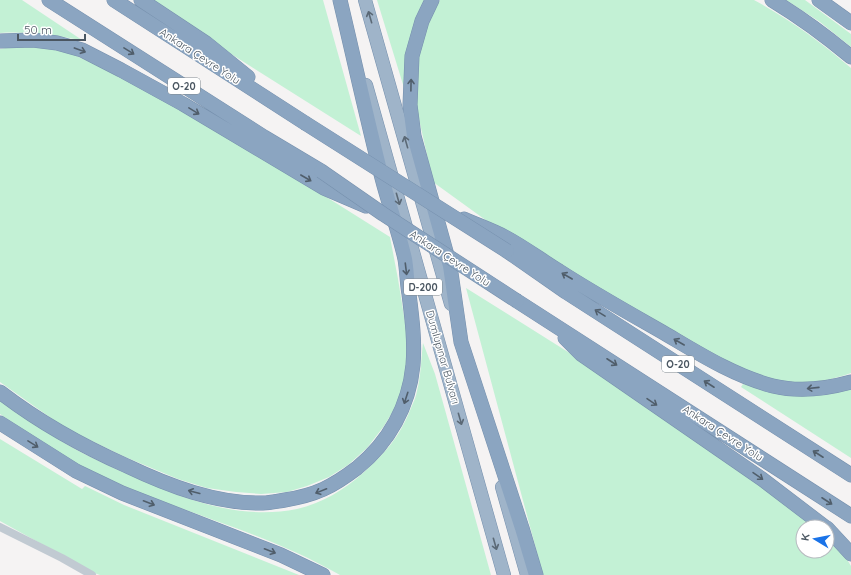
<svg xmlns="http://www.w3.org/2000/svg" width="851" height="575" font-family="Quicksand,sans-serif">
  <style>
    .green { fill: #c3f1d5 }
    .lines { fill: none; stroke-linecap: round; stroke-linejoin: round }
    .trunk-casing { stroke: #7690ad; stroke-width: 14 }
    .motorway-casing { stroke: #7690ad; stroke-width: 15 }
    .minor { stroke: #c1cad2; stroke-width: 8 }
    .trunk { stroke: #9fb4c9; stroke-width: 13 }
    .motorway { stroke: #8ba5c1; stroke-width: 14 }
    .motorway-bridge-casing { stroke: #7690ad; stroke-width: 15; stroke-linecap: butt }
    .motorway-bridge { stroke: #8ba5c1; stroke-width: 14 }
    .oneway { stroke: #5b6976 }
    .oneway2 { stroke: #505e6b }
    .labels { text-anchor: middle; stroke-width: 3; stroke-linejoin: round; paint-order: stroke }
    .shield { fill: #fff; stroke: #808990; stroke-width: 1 }
    .shield-label { font-size: 10px; font-weight: bold; fill: #4a5661 }
    .street-label { font-size: 11px; fill: #4a5661; stroke: #fff }
  </style>
  <rect width="100%" height="100%" fill="#f5f3f3"/>
  <path class="green" d="M 0,0 L 22,0 L 82,40 C 55,36 28,31 0,33 Z
    M 151,0 L 323,0 L 361,136 L 228,52 Z
    M 377,0 L 424,0 L 417,15 L 405,91 Z
    M 440,0 L 754,0 C 789,19 821,42 851,68 L 851,373 C 826,382 800,386 774,380 C 760,377 746,370 732,366 L 498,229 L 433,182 L 415,101 L 418,58 L 430,18 Z
    M 786,0 L 805,0 L 851,34 L 851,47 L 820,22 Z
    M 16,46 L 46,48 L 72,54 L 122,76 L 209,126 L 312,188 L 390,237 L 398,279 L 409,347 L 405,379 L 396,406 L 384,426 L 367,448 L 348,465 L 329,477 L 307,486 L 287,492 L 261,494 L 236,492 L 207,488 L 178,479 L 125,457 L 65,428 L 0,382 L 0,49 Z
    M 466,288 L 568,352 L 689,434 L 818,527 L 803,527 L 803,551 L 827,551 L 827,534 L 842,551 L 851,566 L 851,575 L 543,575 Z
    M 423,343 L 435,374 L 491,575 L 340,575 C 278,539 209,520 143,494 C 124,486 105,478 87,469 C 58,455 27,432 0,414 L 0,400 C 15,410 30,421 45,431 C 71,448 99,462 128,474 C 181,498 238,521 297,509 C 322,503 344,490 363,473 C 386,452 399,438 411,408 C 413,403 416,397 417,391 C 421,376 421,359 423,343 Z
    M 743,384 L 773,391 L 851,388 L 851,458 L 741,387 Z
    M 0,439 L 82,489 L 85,486 L 124,505 L 299,575 L 100,575 L 94,573 L 0,521 Z"/>
  <g class="lines">
    <g class="trunk-casing">
      <path id="trunk" d="M 365,0 L 451,304
        M 366,85 L 504,575
        M 502,487 L 527,575"/>
    </g>
    <g class="motorway-casing">
      <path id="motorway" d="M 49,0 L 264,137 L 321,171
        M 114,0 L 305,123
        M 141,0 L 206,43 L 248,77
        M 432,0 L 422,21 L 412,56 L 410,105 L 414,136 L 450,266 L 461,342 L 522,528 L 536,575
        M 772,0 C 800,17 826,36 851,57
        M 819,0 L 851,23
        M 0,41 L 33,40 L 57,43 L 82,50 L 121,70 L 183,104 L 324,188 L 366,206
        M 464,219 C 477,225 492,230 505,237 C 524,247 541,260 559,271 C 593,293 629,313 664,333 C 698,353 734,376 773,386 C 798,392 826,389 851,382
        M 507,251 L 566,292 L 851,475
        M 517,301 L 851,516
        M 565,338 L 581,354 L 762,479 L 825,527
        M 0,392 C 39,422 82,446 127,466 C 169,486 216,504 263,503 C 270,503 278,501 285,500 C 316,495 332,487 357,468 C 389,442 409,406 413,365 C 415,341 412,318 409,294 C 407,283 407,271 405,259 C 399,232 389,205 382,178 C 367,119 354,59 340,0
        M 0,423 L 76,471 L 122,493 L 281,555 L 323,575
        M 827,528 L 851,554"/>
    </g>
    <path class="minor" d="M 0,527 L 62,558 L 92,575"/>
    <use href="#trunk" class="trunk"/>
    <use href="#motorway" class="motorway"/>
    <g class="motorway-bridge-casing">
      <path id="motorway-bridge" d="M 305,123 L 507,251
        M 321,171 L 383,214 L 517,301"/>
    </g>
    <use href="#motorway-bridge" class="motorway-bridge"/>
  </g>
  <defs><path id="oneway-shaft" d="M-6 0H5M1.5-3L5.5 0L1.5 3" fill="none" stroke-width="1.6" stroke-linecap="round" stroke-linejoin="round"/></defs>
  <g class="oneway">
    <use href="#oneway-shaft" transform="translate(370 17) rotate(-106)"/>
    <use href="#oneway-shaft" transform="translate(406 142) rotate(-106)"/>
    <use href="#oneway-shaft" transform="translate(398 199) rotate(74)"/>
    <use href="#oneway-shaft" transform="translate(460 419) rotate(74)"/>
    <use href="#oneway-shaft" transform="translate(495 544) rotate(74)"/>
  </g>
  <g class="oneway2">
    <use href="#oneway-shaft" transform="translate(80 50) rotate(20)"/>
    <use href="#oneway-shaft" transform="translate(129 51) rotate(32)"/>
    <use href="#oneway-shaft" transform="translate(411 85) rotate(-89)"/>
    <use href="#oneway-shaft" transform="translate(194 111) rotate(31)"/>
    <use href="#oneway-shaft" transform="translate(306 178) rotate(30)"/>
    <use href="#oneway-shaft" transform="translate(406 269) rotate(83)"/>
    <use href="#oneway-shaft" transform="translate(567 276) rotate(-150)"/>
    <use href="#oneway-shaft" transform="translate(600 313) rotate(-148)"/>
    <use href="#oneway-shaft" transform="translate(679 342) rotate(-150)"/>
    <use href="#oneway-shaft" transform="translate(612 362) rotate(33)"/>
    <use href="#oneway-shaft" transform="translate(709 384) rotate(-147)"/>
    <use href="#oneway-shaft" transform="translate(813 388) rotate(174)"/>
    <use href="#oneway-shaft" transform="translate(406 398) rotate(108)"/>
    <use href="#oneway-shaft" transform="translate(652 402) rotate(34)"/>
    <use href="#oneway-shaft" transform="translate(33 444) rotate(32)"/>
    <use href="#oneway-shaft" transform="translate(818 454) rotate(-147)"/>
    <use href="#oneway-shaft" transform="translate(758 476) rotate(35)"/>
    <use href="#oneway-shaft" transform="translate(321 491) rotate(158)"/>
    <use href="#oneway-shaft" transform="translate(194 492) rotate(-165)"/>
    <use href="#oneway-shaft" transform="translate(827 501) rotate(33)"/>
    <use href="#oneway-shaft" transform="translate(149 503) rotate(21)"/>
    <use href="#oneway-shaft" transform="translate(270 551) rotate(21)"/>
  </g>
  <g class="labels">
    <g class="shield">
      <rect x="168" y="78" width="32" height="16" rx="3"/>
      <rect x="404" y="279" width="38" height="16" rx="3"/>
      <rect x="662" y="356" width="32" height="16" rx="3"/>
    </g>
    <g class="shield-label">
      <text x="184" y="90">O-20</text>
      <text x="423" y="291">D-200</text>
      <text x="678" y="368">O-20</text>
    </g>
    <g class="street-label">
      <text transform="translate(200 56) rotate(33)" y="4">Ankara Çevre Yolu</text>
      <text transform="translate(450 258) rotate(33)" y="4">Ankara Çevre Yolu</text>
      <text transform="translate(443 357) rotate(74)" y="4">Dumlupınar Bulvarı</text>
      <text transform="translate(723 433) rotate(33)" y="4">Ankara Çevre Yolu</text>
    </g>
  </g>
  <g transform="translate(815 539) rotate(280)"><circle r="19" fill="#ffffff" stroke="#b7bbc0"/>
  <path d="M0-3L7 15L0 10L-7 15Z" fill="#1a73e8"/>
  <text y="-6" font-size="11" font-weight="bold" text-anchor="middle" fill="#4a5661">K</text>
  </g>
  <path d="M18 34v6h67v-6" fill="none" stroke="#4a5661" stroke-width="2"/>
  <text x="24" y="34" font-size="12" fill="#4a5661" stroke="#ffffff" stroke-width="3" paint-order="stroke">50 m</text>
</svg>
